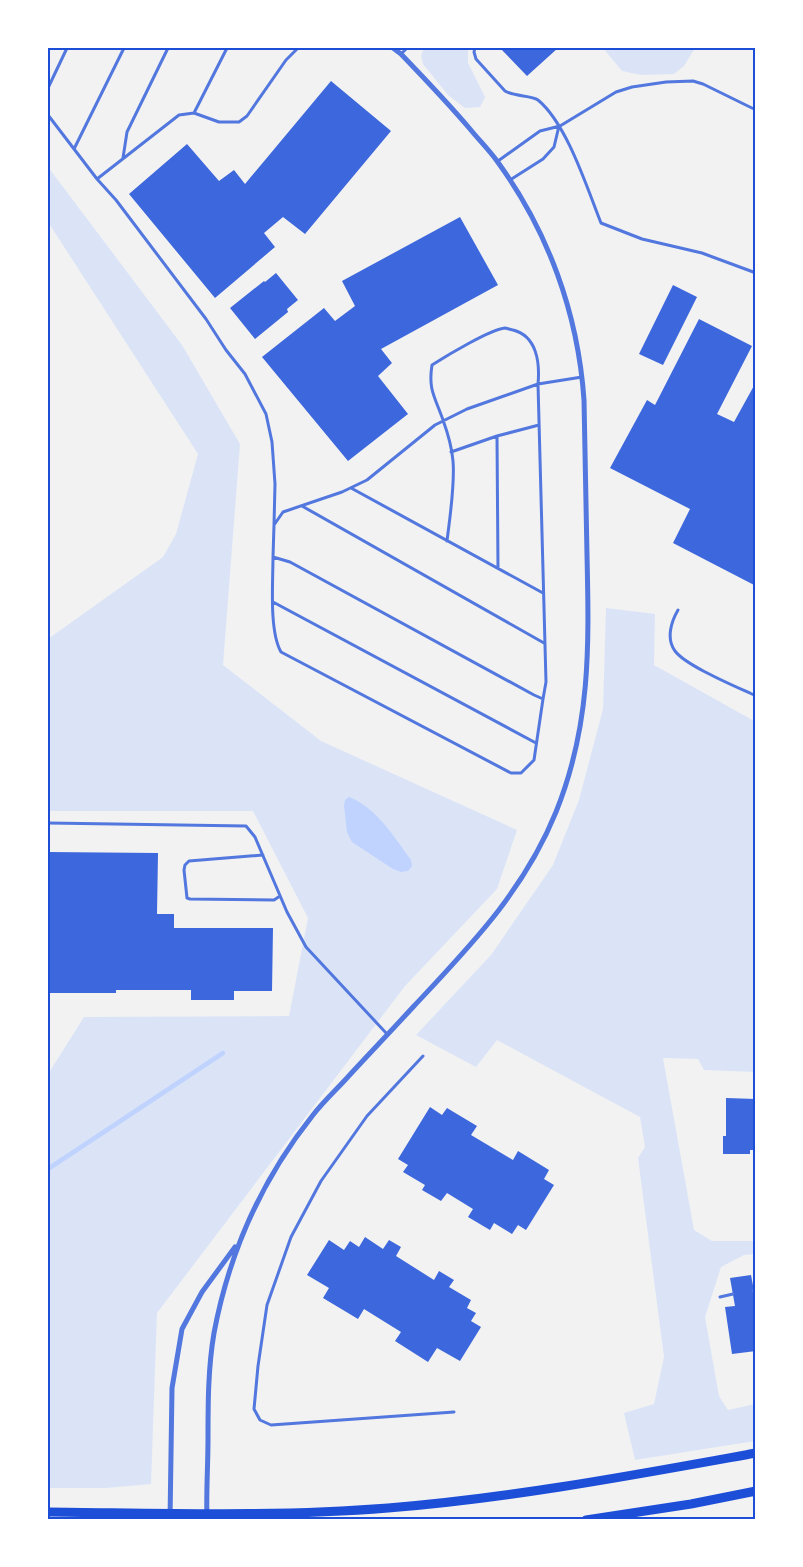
<svg xmlns="http://www.w3.org/2000/svg" width="803" height="1567" font-family="Montserrat,sans-serif">
  <style>
    .green { fill: #dbe4f7 }
    .water { fill: #bfd3fe }
    .lines { fill: none; stroke-linecap: round; stroke-linejoin: round }
    .stream { stroke: #bfd3fe; stroke-width: 4.5 }
    .building { fill: #3d67dc }
    .service { stroke: #5277de; stroke-width: 3 }
    .minor { stroke: #5277de; stroke-width: 5 }
    .secondary { stroke: #1d4ed8; stroke-width: 9 }
    .neatline { fill: none; stroke: #1d4ed8; stroke-width: 2 }
  </style>
  <rect width="100%" height="100%" fill="#f2f2f2"/>
  <path class="green" d="M 424,48 L 468,48 L 468,63 L 485,97 L 480,107 L 465,108 L 448,95 L 423,64 L 421,55 Z
    M 603,48 L 695,48 L 684,66 L 674,74 L 641,75 L 622,71 Z
    M 48,167 L 182,345 L 240,444 L 223,665 L 321,741 L 517,830 L 497,889 L 405,986 L 157,1313 L 151,1484 L 106,1488 L 48,1488 L 48,1074 L 84,1017 L 289,1016 L 308,918 L 253,811 L 48,811 L 48,639 L 163,557 L 176,534 L 198,454 L 48,222 Z
    M 606,608 L 655,614 L 654,665 L 756,722 L 755,1072 L 704,1070 L 698,1059 L 663,1058 L 694,1230 L 712,1241 L 755,1241 L 755,1254 L 744,1255 L 721,1267 L 705,1317 L 719,1396 L 728,1410 L 755,1404 L 755,1441 L 635,1460 L 624,1413 L 654,1404 L 664,1357 L 638,1158 L 645,1147 L 640,1117 L 497,1040 L 476,1067 L 416,1035 L 491,955 L 553,865 L 579,800 L 603,709 Z"/>
  <path class="water" d="M 349,797 C 377,808 394,837 411,860 L 412,866 L 408,871 L 401,872 L 393,869 L 352,842 L 347,832 L 344,806 L 345,800 Z"/>
  <g class="lines">
    <path class="stream" d="M 48,1169 L 223,1053"/>
  </g>
  <path class="building" d="M 500,48 L 558,48 L 527,76 Z
    M 331,81 L 391,131 L 305,234 L 283,217 L 264,233 L 275,247 L 215,298 L 129,194 L 187,144 L 219,181 L 234,170 L 245,184 Z
    M 460,217 L 498,285 L 381,349 L 392,363 L 378,376 L 408,414 L 348,461 L 262,357 L 324,308 L 335,321 L 355,306 L 342,281 Z
    M 276,273 L 298,300 L 287,309 L 288,312 L 255,339 L 230,308 L 264,281 L 265,282 Z
    M 673,285 L 697,297 L 663,365 L 639,354 Z
    M 699,319 L 752,346 L 717,414 L 734,422 L 756,382 L 756,586 L 673,543 L 690,509 L 610,468 L 647,400 L 655,405 Z
    M 48,852 L 158,853 L 157,914 L 174,914 L 174,928 L 273,928 L 272,991 L 234,991 L 234,1000 L 191,1000 L 191,990 L 116,990 L 116,993 L 48,993 Z
    M 726,1098 L 756,1099 L 756,1150 L 750,1150 L 750,1154 L 723,1154 L 723,1136 L 726,1136 Z
    M 430,1107 L 442,1115 L 447,1108 L 477,1126 L 471,1135 L 513,1160 L 518,1151 L 549,1170 L 544,1179 L 554,1185 L 526,1230 L 518,1225 L 512,1234 L 494,1223 L 490,1230 L 468,1217 L 473,1209 L 447,1193 L 441,1201 L 422,1190 L 425,1185 L 403,1172 L 408,1165 L 398,1159 Z
    M 365,1237 L 383,1249 L 389,1240 L 401,1247 L 396,1256 L 434,1280 L 439,1271 L 454,1280 L 449,1287 L 471,1300 L 467,1308 L 476,1313 L 471,1321 L 481,1327 L 460,1361 L 437,1348 L 428,1362 L 395,1341 L 401,1332 L 364,1309 L 358,1319 L 323,1298 L 329,1288 L 307,1275 L 329,1240 L 344,1250 L 350,1241 L 359,1247 Z
    M 751,1275 L 756,1301 L 756,1351 L 732,1354 L 725,1307 L 735,1306 L 730,1278 Z"/>
  <g class="lines">
    <path class="service" d="M 475,48 L 474,52 L 476,59 L 505,91 C 515,97 531,95 538,100 C 567,124 587,188 601,223 L 642,239 L 702,253 L 756,273
      M 401,54 L 407,48
      M 48,88 L 67,48
      M 194,113 L 227,48
      M 48,115 L 97,179
      M 74,149 L 124,48
      M 123,158 L 127,132 L 168,48
      M 498,161 L 540,131 L 560,126 L 616,92 L 632,87 L 666,82 L 693,81 L 703,84 L 756,110
      M 510,180 L 543,159 L 554,147 L 559,126
      M 497,436 L 539,425
      M 451,452 L 497,436 L 498,568
      M 351,488 L 543,593
      M 302,506 L 544,643
      M 274,525 L 275,484 L 272,442 L 266,414 L 245,374 L 226,350 L 206,319 L 116,200 L 97,179 L 179,115 L 194,113 L 219,122 L 239,122 L 247,116 L 286,60 L 298,48
      M 447,541 C 450,516 455,485 453,461 C 452,449 447,431 443,420 C 435,397 428,390 432,365 C 446,356 491,329 505,328 C 506,328 512,330 513,330 C 537,336 540,363 538,384 L 546,682 L 543,699 L 534,695 L 290,562 L 273,557 L 274,525 L 283,512 L 342,492 L 367,480 L 435,425 L 467,409 L 538,384 L 582,377
      M 273,557 C 273,582 269,631 281,652 L 511,773 L 521,773 L 534,760 L 543,699
      M 273,602 L 536,743
      M 678,610 C 671,622 666,639 675,651 C 686,666 737,687 756,696
      M 48,823 L 246,826 L 255,837 L 287,912 L 306,947 L 387,1034
      M 263,855 L 189,861 L 185,865 L 184,870 L 187,898 L 190,899 L 274,900 L 280,896
      M 423,1056 L 367,1116 L 321,1181 L 291,1237 L 267,1305 L 258,1366 L 254,1409 L 260,1420 L 271,1425 L 454,1412
      M 753,1291 L 756,1290
      M 720,1297 L 733,1294"/>
    <path class="minor" d="M 170,1520 L 172,1388 L 182,1329 L 202,1292 L 235,1247
      M 207,1520 C 206,1493 208,1466 208,1439 C 208,1404 208,1368 214,1333 C 229,1253 262,1179 313,1115 C 323,1102 335,1091 346,1079 C 369,1054 392,1030 414,1006 C 471,945 524,891 556,812 C 591,725 589,646 587,555 C 586,503 585,451 584,400 C 578,313 548,231 497,161 C 489,150 479,140 470,129 C 448,103 425,79 401,54 L 393,48"/>
    <path class="secondary" d="M 48,1512 C 161,1513 275,1517 388,1508 C 512,1498 634,1475 756,1453
      M 586,1520 L 691,1504 L 756,1491"/>
  </g>
  <rect width="803" height="1567" fill="none" stroke="#ffffff" stroke-width="98"/>
  <rect x="49" y="49" width="705" height="1469" class="neatline"/>
</svg>
